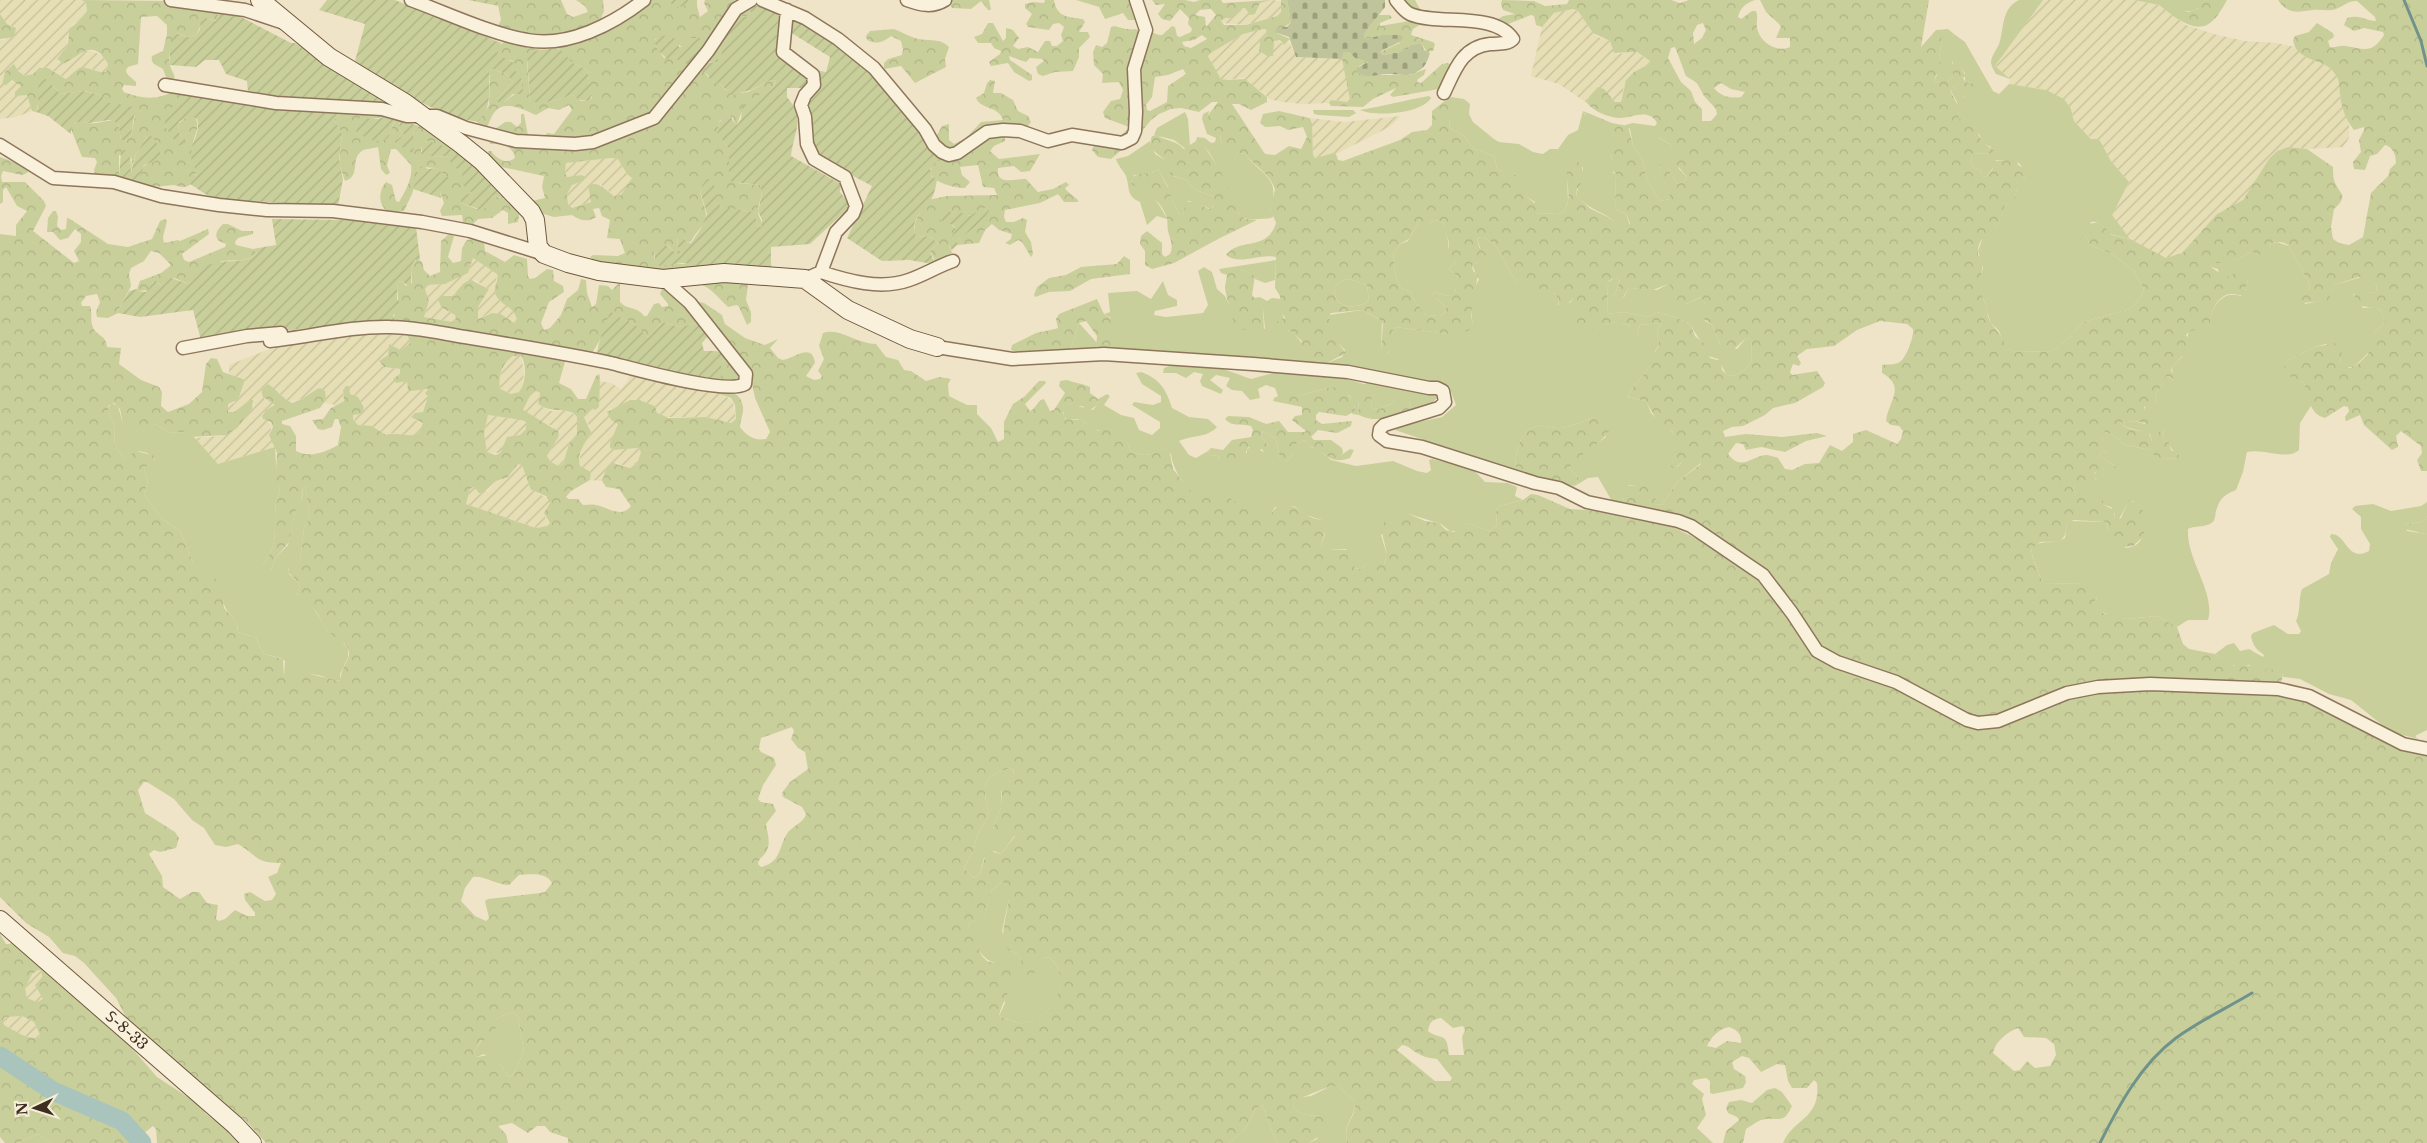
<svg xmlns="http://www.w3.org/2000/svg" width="2427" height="1143" font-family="'Libre Baskerville','Noto Sans Armenian',serif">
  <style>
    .farmland { fill: url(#farmland-furrows) }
    .grass { fill: #c9cf9b }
    .forest { fill: url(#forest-crowns); fill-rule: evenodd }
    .cemetery { fill: url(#cemetery-stones) }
    .garden { fill: url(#garden-furrows) }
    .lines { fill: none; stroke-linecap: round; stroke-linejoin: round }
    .stream { stroke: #6f938a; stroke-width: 3 }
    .river { stroke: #a9c4bc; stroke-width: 19 }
    .street-casing { stroke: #8d765c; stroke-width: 15 }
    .secondary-casing { stroke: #6f573f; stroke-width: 20 }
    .street { stroke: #faf1dc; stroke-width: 12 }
    .secondary { stroke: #faf1dc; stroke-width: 18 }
    .labels { text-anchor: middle; stroke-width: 4; stroke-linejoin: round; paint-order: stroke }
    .street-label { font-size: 15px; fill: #3d2e20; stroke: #f7eed8 }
  </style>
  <defs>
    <pattern id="farmland-furrows" width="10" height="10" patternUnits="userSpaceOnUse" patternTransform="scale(1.25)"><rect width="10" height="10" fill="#e6deb5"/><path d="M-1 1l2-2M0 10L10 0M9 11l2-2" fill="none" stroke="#c6bf9b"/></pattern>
    <pattern id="forest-crowns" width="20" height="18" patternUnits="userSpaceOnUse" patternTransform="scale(1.25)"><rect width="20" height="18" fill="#c9cf9b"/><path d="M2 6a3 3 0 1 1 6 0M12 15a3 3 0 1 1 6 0" fill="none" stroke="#aeb285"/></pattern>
    <pattern id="cemetery-stones" width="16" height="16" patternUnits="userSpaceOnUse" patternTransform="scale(1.25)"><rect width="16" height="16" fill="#bfc49a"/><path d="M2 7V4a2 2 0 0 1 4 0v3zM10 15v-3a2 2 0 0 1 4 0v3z" fill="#9ca07d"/></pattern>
    <pattern id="garden-furrows" width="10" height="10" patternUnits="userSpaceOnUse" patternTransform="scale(1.25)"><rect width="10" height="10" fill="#c9cf9b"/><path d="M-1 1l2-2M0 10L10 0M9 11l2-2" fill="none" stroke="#aeb285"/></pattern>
  </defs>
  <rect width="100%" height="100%" fill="#f0e4c8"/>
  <path class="farmland" d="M 0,0 L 82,0 L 86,3 L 87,11 L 79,21 L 72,25 L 67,37 L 68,45 L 57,59 L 59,63 L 83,51 L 92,51 L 103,56 L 108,64 L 106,72 L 99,73 L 92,69 L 67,79 L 52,70 L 25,76 L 18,71 L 8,82 L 16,81 L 22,86 L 16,92 L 27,95 L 32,111 L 16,117 L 0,119 L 0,39 L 4,40 L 13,26 L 7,24 L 0,14 Z
    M 1271,0 L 1282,1 L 1281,12 L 1277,16 L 1246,25 L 1222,23 L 1222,18 L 1233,18 L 1241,9 L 1245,8 L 1250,14 L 1255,14 L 1260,3 Z
    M 2043,0 L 2135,0 L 2159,5 L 2186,25 L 2214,34 L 2244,41 L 2276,43 L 2295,47 L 2304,56 L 2329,67 L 2337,75 L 2340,83 L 2340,95 L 2349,124 L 2349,138 L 2343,147 L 2307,149 L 2288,147 L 2277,151 L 2243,200 L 2230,209 L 2220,212 L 2182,253 L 2167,258 L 2156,254 L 2130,239 L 2111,215 L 2129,182 L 2111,161 L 2099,139 L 2092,139 L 2074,121 L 2071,109 L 2046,90 L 2009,84 L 2010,79 L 1995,66 Z
    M 1570,9 L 1578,11 L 1591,30 L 1598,37 L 1610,41 L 1613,50 L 1617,54 L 1636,52 L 1650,61 L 1649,64 L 1634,72 L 1624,86 L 1621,102 L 1615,102 L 1609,94 L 1589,97 L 1587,103 L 1559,84 L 1531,76 L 1542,27 L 1554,13 Z
    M 1260,29 L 1266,29 L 1268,32 L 1266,38 L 1259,44 L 1259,51 L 1267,56 L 1273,53 L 1272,43 L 1277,39 L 1284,45 L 1289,42 L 1296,57 L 1342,59 L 1351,100 L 1348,102 L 1331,100 L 1329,103 L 1303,104 L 1282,102 L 1269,99 L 1265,94 L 1242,78 L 1228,80 L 1221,79 L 1206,56 L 1208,53 L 1243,34 Z
    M 1401,116 L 1391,126 L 1336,154 L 1315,158 L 1313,155 L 1312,123 L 1309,118 L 1344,122 Z
    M 611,158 L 618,159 L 627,174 L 632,178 L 622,195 L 614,196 L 600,184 L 591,202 L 572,208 L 568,204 L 567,194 L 572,185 L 583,181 L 581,175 L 567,177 L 565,173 L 566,163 Z
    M 473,257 L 497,274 L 495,289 L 499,300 L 513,309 L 517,317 L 517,321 L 514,323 L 501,314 L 488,314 L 478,319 L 478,307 L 489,289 L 475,280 L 457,296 L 441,296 L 441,307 L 455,315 L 456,320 L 453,322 L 424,317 L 429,301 L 425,289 L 427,285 L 445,284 L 468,273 Z
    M 356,331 L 407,333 L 410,341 L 409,346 L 401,350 L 389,344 L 388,355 L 379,361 L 384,367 L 400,369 L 402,372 L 396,383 L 404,381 L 407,381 L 408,390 L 430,390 L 426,396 L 428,397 L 428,399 L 423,412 L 415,420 L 423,423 L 423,428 L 417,435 L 412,436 L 392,433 L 386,435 L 375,427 L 358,425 L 353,418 L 353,415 L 359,415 L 364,408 L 355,397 L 350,394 L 348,386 L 343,390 L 344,401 L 336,405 L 324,403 L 325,391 L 317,389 L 302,399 L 289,402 L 268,384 L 261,389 L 265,400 L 274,402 L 275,405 L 262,414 L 266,420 L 272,425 L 270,432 L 275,447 L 218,464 L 195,438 L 220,436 L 241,421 L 253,406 L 254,404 L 250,400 L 234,412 L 228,412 L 228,404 L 234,403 L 239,397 L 245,381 L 229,375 L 229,365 L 267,350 Z
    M 513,356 L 521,356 L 524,372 L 522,389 L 519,392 L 511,394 L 500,389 L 499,380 L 505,361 Z
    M 630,372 L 675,385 L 700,387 L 723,394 L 733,402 L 736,419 L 731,423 L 706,417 L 664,417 L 657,413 L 655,406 L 639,400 L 630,400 L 618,408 L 609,409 L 618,424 L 610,444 L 610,448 L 614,450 L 638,448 L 641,452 L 637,464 L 630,468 L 617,463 L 606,469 L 602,481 L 590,480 L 591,472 L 580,466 L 579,462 L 582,445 L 589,436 L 590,427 L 584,417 L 598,399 L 600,381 L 611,383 L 621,389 L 627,382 Z
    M 536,391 L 540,393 L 538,404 L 544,408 L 551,411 L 567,410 L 577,417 L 577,434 L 569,444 L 563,464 L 559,466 L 551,462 L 547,456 L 559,436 L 552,426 L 528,415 L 523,410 L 530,396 Z
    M 488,415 L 522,420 L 526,421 L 526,429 L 521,435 L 507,437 L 500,453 L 487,453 L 484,433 Z
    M 518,464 L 522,465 L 531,490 L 549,499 L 550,503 L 545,517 L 550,523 L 547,526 L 536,528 L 466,504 L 470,489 L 474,487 L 488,491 L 496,481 L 508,477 Z
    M 38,970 L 41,970 L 43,1000 L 37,1002 L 27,998 L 25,988 L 32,973 Z
    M 15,1015 L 22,1016 L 34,1022 L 40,1035 L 39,1038 L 32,1038 L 19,1034 L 4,1025 L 3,1020 L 5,1017 Z"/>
  <path class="grass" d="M 2019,0 L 2043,0 L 1995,66 L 2010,79 L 1996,74 C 1994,71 1992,67 1991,63 C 1991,55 1998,49 2000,41 C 2004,26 2002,8 2019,0 Z
    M 2135,0 L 2207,0 C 2197,12 2191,13 2176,9 L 2176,18 L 2159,5 Z
    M 1954,34 L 1965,42 L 1993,91 L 1999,94 L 2009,84 L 2046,90 L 2064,99 L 2071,109 L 2074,121 L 2091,139 L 2099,139 L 2111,161 L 2129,182 L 2112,215 L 2130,239 C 2124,237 2115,236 2111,234 C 2103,230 2103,220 2091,222 L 2085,235 L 2090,245 L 2112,254 L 2134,271 L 2144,290 L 2141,297 L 2130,309 L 2083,322 L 2068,339 L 2052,351 L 2017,352 L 2006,349 L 1999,331 L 1991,323 L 1987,312 L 1987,305 L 1981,295 L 1979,283 L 1983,268 L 1978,251 L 1983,237 L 1997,226 L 2006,204 C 2021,200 2014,184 2020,173 L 2025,179 L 2022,167 L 2017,161 L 1996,160 L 1993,165 L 1993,168 L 1986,177 L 1983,176 L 1980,170 L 1973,167 L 1971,160 L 1973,153 L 1991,154 L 1991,147 L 1984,144 L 1979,134 L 1959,120 L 1957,102 L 1950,89 L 1954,87 L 1965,97 L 1972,83 L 1965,82 L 1965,73 L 1962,70 L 1959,59 L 1952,62 L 1955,70 L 1953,77 L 1948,81 L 1940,81 L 1937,83 L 1934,81 L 1942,65 L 1939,59 L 1942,37 L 1953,37 Z
    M 1429,96 L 1431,98 C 1421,114 1376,117 1360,110 C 1384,106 1406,100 1429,96 Z
    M 1451,97 L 1464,99 L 1470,104 L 1469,114 L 1473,122 L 1494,139 L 1499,142 L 1519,144 L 1533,152 L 1543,154 L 1550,149 L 1558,149 L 1568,135 L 1578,130 L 1583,111 L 1585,115 L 1612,131 L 1614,133 L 1611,150 L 1613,173 L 1616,174 L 1615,209 L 1626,214 L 1630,226 L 1628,229 C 1617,230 1615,220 1607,216 C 1594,209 1588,207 1576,196 L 1583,168 L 1579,163 L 1567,176 L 1568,201 L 1564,212 L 1558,214 L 1535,213 L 1535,202 L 1527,197 C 1519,168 1520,179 1497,169 L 1494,156 L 1474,149 L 1464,136 L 1450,128 L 1449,122 L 1454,114 L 1446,100 Z
    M 1313,110 L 1353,110 L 1356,113 L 1349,117 L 1319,115 L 1314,114 Z
    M 1209,111 L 1208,115 L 1220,135 L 1221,142 L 1236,152 L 1245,154 C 1260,175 1282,177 1270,208 L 1274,216 C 1269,220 1266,218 1259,219 C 1255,219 1248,220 1244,218 C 1232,214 1216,145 1196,141 L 1197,137 L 1205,138 L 1211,143 L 1215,142 L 1216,138 L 1207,134 L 1202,119 L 1203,114 Z
    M 1185,112 L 1188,119 L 1190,146 L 1186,149 L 1174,140 L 1154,135 L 1157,128 Z
    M 1633,123 L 1655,126 L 1658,138 L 1670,144 L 1679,169 L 1687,177 L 1686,180 L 1677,184 L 1666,166 L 1659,167 C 1661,182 1670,182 1670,199 L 1660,201 L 1647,181 L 1643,161 L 1633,145 L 1630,129 L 1625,125 Z
    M 1150,141 L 1155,154 L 1165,160 L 1173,176 L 1186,180 L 1194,189 L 1214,197 L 1215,202 L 1211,209 L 1189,201 L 1187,202 L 1183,215 L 1180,215 L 1173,203 L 1167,185 L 1158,169 L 1150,174 L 1134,175 L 1131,182 C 1135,187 1139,186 1145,190 C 1155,197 1161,207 1167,219 L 1157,216 L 1147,225 L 1140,202 C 1126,196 1130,188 1126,176 C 1123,170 1118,166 1116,159 L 1128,156 Z
    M 1420,220 L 1430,223 L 1437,220 L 1445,224 C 1443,232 1450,239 1448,247 L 1456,261 L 1449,269 L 1458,277 L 1455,294 L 1448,296 L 1435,292 L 1432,295 L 1446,307 L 1444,314 L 1439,316 L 1426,315 L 1414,300 L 1411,292 L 1401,288 C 1394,279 1395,265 1393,254 L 1400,244 L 1408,241 Z
    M 1477,238 C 1499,234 1504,269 1518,282 L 1533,282 L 1545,293 L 1554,293 L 1558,299 L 1558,305 L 1570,303 L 1573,298 L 1576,298 L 1578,329 L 1591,331 L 1602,324 L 1618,322 L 1631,326 L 1637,335 L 1640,325 L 1661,323 L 1657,332 L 1659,345 L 1655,351 L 1654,364 L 1649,367 C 1643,379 1632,385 1627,397 L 1646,401 L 1651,413 L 1660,421 L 1660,425 C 1663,427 1669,429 1671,431 C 1680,438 1675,456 1672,464 L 1677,467 L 1683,461 L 1699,461 L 1701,463 L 1677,482 L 1662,505 L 1656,504 L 1639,485 L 1629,485 L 1622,498 L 1626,503 L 1613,503 L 1598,477 L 1588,478 L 1575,486 L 1579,478 L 1569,468 L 1575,460 L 1606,437 L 1595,417 C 1584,421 1573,426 1562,428 C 1554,429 1546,425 1538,426 C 1519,429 1514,455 1516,471 L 1395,430 L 1401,426 L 1442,417 L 1456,405 L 1450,389 L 1436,382 L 1070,352 L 1079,323 L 1098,344 L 1096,346 L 1098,348 L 1111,344 L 1111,318 L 1104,314 L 1110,312 L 1108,293 L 1137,291 L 1151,299 L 1163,281 L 1168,295 L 1177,300 L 1177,306 L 1155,311 L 1154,315 L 1166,317 L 1203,313 L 1208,305 L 1198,271 L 1204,267 L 1212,272 L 1217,289 L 1225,296 L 1231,309 L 1265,329 L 1263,308 L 1253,298 L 1260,297 L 1267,301 L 1272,298 L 1281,299 C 1281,310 1285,318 1284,329 C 1298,333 1303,345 1308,356 L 1325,364 L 1342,357 L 1345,350 L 1338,343 C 1336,328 1338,330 1328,318 L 1329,315 L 1362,310 L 1382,321 L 1381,350 L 1388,353 L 1393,329 L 1395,327 L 1449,334 L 1473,325 C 1470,313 1471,290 1479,280 L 1472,265 L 1484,260 Z
    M 2277,242 L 2289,246 L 2308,281 L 2310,288 L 2303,297 L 2305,304 L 2330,299 L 2332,287 L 2334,285 L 2362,277 L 2376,284 L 2377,292 L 2353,294 L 2363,308 L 2374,307 L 2381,310 L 2385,322 L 2376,331 L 2371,350 L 2354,367 L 2343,367 L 2340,364 L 2341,357 L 2326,344 L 2314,347 L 2287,361 L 2298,380 L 2304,383 L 2311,406 L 2300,423 L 2299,450 C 2287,461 2264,448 2247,452 L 2243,472 L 2236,490 C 2226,494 2220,498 2217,508 C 2215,512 2216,517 2214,520 C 2210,528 2196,525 2188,529 C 2186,559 2216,593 2208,620 L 2188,620 L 2177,627 L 2157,616 L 2126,619 L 2114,617 L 2100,611 L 2095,601 L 2097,598 L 2086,584 L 2043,583 C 2038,571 2033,561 2031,548 C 2041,538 2053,546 2065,538 L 2067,523 L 2070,521 L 2107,522 L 2108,529 L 2126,548 C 2149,545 2142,527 2144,511 L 2133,501 L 2129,501 L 2118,521 L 2114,521 L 2115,514 L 2111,507 L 2104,505 L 2094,496 L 2076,495 L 2073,489 L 2075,486 L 2093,485 L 2098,481 L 2093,476 C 2098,467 2108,467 2118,468 L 2100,456 L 2101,452 L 2108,451 L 2102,438 L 2103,431 L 2113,435 L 2125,445 L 2151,450 L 2163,458 L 2178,459 L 2167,441 L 2163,439 L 2162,436 L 2165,430 L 2156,441 L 2152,441 L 2150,434 C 2140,428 2131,432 2120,423 L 2134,421 L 2145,424 L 2148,419 L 2143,414 L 2145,407 L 2157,402 L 2155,395 L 2163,384 L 2164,377 L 2168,376 L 2173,380 L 2172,367 L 2182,357 L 2189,331 L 2209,323 C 2213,306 2221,290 2241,296 L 2245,291 L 2248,280 L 2220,280 L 2218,269 L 2211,267 L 2212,263 L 2238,259 L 2251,252 L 2262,255 L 2268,255 L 2270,244 Z
    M 1276,260 L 1275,280 L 1265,283 L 1255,279 L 1254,276 L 1241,269 L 1231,269 L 1227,275 L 1221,273 L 1219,269 Z
    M 1615,278 L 1620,279 L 1614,297 L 1624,297 L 1629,288 L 1657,290 L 1668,284 L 1673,287 L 1676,298 L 1687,304 L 1701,297 L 1705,304 L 1705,321 L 1712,325 L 1720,344 L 1737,349 L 1746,338 L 1751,339 C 1752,353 1754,365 1741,372 C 1735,375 1732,377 1726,374 L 1718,359 L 1708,356 C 1705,343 1696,337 1691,325 L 1675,317 L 1656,312 L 1648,317 L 1624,312 L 1607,314 L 1608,282 Z
    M 1349,279 L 1367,285 L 1369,301 C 1337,320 1321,283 1349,279 Z
    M 1179,362 C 1209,362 1224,369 1251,379 L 1280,371 L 1332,375 L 1364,384 L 1372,381 L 1390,387 L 1433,392 L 1437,398 L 1429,406 L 1412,412 L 1409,401 L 1397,401 L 1377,410 L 1371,407 L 1372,395 L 1358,403 L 1359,415 L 1352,414 L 1355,408 L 1350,396 L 1331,387 L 1298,396 L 1278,396 L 1275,388 L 1266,385 L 1258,389 L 1260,398 L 1250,400 L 1242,391 L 1232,390 L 1226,386 L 1230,378 L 1216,375 L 1210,380 L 1223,390 L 1221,394 L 1202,386 L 1200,381 L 1203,374 L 1194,372 L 1186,378 L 1176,373 L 1163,373 L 1164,368 Z
    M 1141,372 C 1160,379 1166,389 1172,408 L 1189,417 L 1208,419 L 1217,427 C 1207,438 1192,435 1179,441 L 1189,455 L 1196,458 L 1208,451 L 1211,456 L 1218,455 L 1219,459 L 1247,453 L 1247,449 C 1254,445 1264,451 1269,457 L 1269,446 L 1261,437 L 1263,431 L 1276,439 L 1280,458 L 1286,462 L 1294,453 L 1294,445 L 1303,440 L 1307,442 L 1310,447 L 1317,448 L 1331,460 L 1356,466 L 1393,461 L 1417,471 L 1427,473 L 1431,470 L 1429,460 L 1432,459 L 1473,469 L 1485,482 L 1508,483 L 1517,487 L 1515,496 L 1523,500 L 1499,506 L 1496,512 L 1497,525 L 1490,531 L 1466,523 L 1457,531 L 1450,531 L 1441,524 L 1409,514 L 1381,535 L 1387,555 L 1384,564 L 1367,564 L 1360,569 L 1354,568 L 1355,563 L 1346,549 L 1326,549 L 1321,546 L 1325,534 L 1322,520 L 1306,515 L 1294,506 L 1275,507 L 1270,516 C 1257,517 1235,505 1227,495 L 1201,500 L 1194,499 C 1186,481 1174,476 1171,454 L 1163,448 C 1152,456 1140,458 1129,449 C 1125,427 1114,434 1097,430 C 1091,429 1087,422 1080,420 C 1073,417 1068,423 1063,416 L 1065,408 L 1070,404 L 1093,410 L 1097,405 L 1098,399 L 1107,394 L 1110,396 L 1104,405 L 1121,415 L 1134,418 L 1139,430 L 1152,435 L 1160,428 L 1160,422 L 1132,405 L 1134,402 L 1153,405 L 1161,402 L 1161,396 L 1142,384 L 1136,373 Z
    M 111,403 L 118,406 L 123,424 L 143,432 L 155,424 L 170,433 L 184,432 L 195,438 L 218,464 L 275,447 L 277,482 L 280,487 C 280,493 277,497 276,503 C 273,523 280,546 263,564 L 271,570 L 277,556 L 288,545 L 295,512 L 302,498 L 303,486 L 305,485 L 310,516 L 304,529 L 300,561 L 288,569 L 289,574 L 300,584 L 297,596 L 314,609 L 328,631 L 341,640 L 348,649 L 348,658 L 340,674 L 341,680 C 332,683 326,676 317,675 C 306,673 295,679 284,676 L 285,661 L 281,658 L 264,654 L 256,638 L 238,632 C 238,613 222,616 223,594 L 194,565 L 180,531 L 162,519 L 144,494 L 148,482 L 144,468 L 155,459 L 147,453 L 139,451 L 132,459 L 124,459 L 114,444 L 115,429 L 108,409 Z
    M 2427,502 L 2427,516 L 2424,521 L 2405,525 L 2407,531 L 2427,534 L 2427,730 L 2415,736 L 2418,739 L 2391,732 L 2351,700 L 2329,694 L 2300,679 L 2283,677 L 2282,673 L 2263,674 L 2249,665 C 2234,671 2227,661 2215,654 L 2227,645 L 2234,643 L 2240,651 L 2249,649 L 2263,657 L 2264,655 C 2256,649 2253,646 2251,636 L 2253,633 L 2274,625 L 2288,634 L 2299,634 L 2301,631 L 2296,621 C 2301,611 2298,600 2302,589 L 2329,574 L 2331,563 L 2338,549 L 2330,537 L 2331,534 C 2347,534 2347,563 2369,551 L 2370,544 L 2361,529 L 2361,517 L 2352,509 L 2355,506 L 2373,504 L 2391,511 L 2421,506 Z
    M 1013,768 L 1014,775 L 1001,792 L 1001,807 L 993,829 L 1009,830 L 1015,835 L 1001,854 L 994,851 L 984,858 L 980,874 L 974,878 L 964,868 L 974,849 L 977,835 L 989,815 C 983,787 979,775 1013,768 Z
    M 1002,882 L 1009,885 L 1009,899 L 1002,931 L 1010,951 L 1017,953 L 1021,960 L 1036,964 L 1041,958 L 1049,957 C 1074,977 1054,1019 1025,1023 C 1017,1024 1007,1019 999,1016 L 1005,1003 L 995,963 C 981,959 972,941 968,928 L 970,921 L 984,919 L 991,891 Z
    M 512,1012 L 518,1016 L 524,1052 C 519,1059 517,1074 509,1077 L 500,1065 L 484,1054 L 477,1057 L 474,1052 L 495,1019 Z
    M 1331,1086 L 1338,1086 L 1355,1102 C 1354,1122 1343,1121 1347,1143 L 1309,1143 L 1317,1139 L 1321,1115 C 1309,1116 1301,1116 1293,1107 L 1296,1098 L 1311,1096 Z
    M 1262,1105 L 1277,1143 L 1229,1143 L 1245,1129 L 1255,1109 Z
    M 38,1134 L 51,1143 L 18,1143 Z"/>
  <path class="forest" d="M 82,0 L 167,1 L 192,10 L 217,13 L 219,17 L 217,21 L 209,19 L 201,25 L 196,35 L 188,37 L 177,33 C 171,43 168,54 170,65 C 171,71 176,74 174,81 L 166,77 L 163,69 C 157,65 150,65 152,56 L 163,51 L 167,34 L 167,25 L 157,16 L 141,17 L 138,64 L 128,67 L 126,70 L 127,74 L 136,82 L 136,86 L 124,85 L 122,89 L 124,92 C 140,99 162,101 175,89 L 181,93 L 165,126 L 179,146 L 183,145 L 183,138 L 178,131 L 179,123 L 189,115 L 196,119 C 200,130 193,136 193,145 C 194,158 203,183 184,187 C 180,188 177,185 173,185 C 163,186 153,188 143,185 C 135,173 144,162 155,161 L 147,137 L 136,154 L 130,173 L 132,160 L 130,156 L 119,155 L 119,176 L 115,178 L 95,175 L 94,170 L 97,162 L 95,158 L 82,157 L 71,129 L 76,122 C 82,121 83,122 88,123 C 99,125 108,117 118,123 L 121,140 L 125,141 L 131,136 L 135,116 L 106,102 L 100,95 L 85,91 L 61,94 L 52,85 L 39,100 L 36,112 L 32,111 L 27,95 L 15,96 L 15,92 L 21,86 L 12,80 L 6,85 L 2,85 L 5,72 L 14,64 L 18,71 L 25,76 L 33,74 L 39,68 L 48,68 L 66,79 L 79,68 C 89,66 96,73 106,72 L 108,64 C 92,36 80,57 63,64 L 57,59 L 68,45 L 69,29 L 79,21 L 87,11 L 86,3 Z
    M 497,0 L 561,0 L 567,14 L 573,17 L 588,12 L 585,6 L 576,0 L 603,0 L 604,11 L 599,23 L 647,0 L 670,0 L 678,7 L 689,0 L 697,0 L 697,6 L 700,17 L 708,11 L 704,3 L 705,0 L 734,0 L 737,1 L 737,4 L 750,9 L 751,15 L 749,17 L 737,15 L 710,38 C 694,41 694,34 682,47 L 667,36 L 655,39 L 655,45 L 664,58 L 672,56 L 685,63 L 715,47 L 722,53 L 718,62 L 708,62 L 703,71 L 711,80 L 720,84 L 726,90 L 738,93 L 748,92 L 771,80 L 776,81 L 770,91 L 756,97 L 741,113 L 737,125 L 735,124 L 733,117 L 720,120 L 717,132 L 729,149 L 730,159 L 738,183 L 760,185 C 765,195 758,201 758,211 C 758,218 763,220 762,227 L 759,227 C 748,198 738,219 721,207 C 718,205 709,188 706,183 L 700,191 C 704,212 713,214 695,235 C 692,239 692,241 688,243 L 684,238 L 677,237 L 678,247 L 683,255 L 677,254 L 667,245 L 654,249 L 654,259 L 673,264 L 689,264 L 691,270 L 745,282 L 748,284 L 746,300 L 751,312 L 751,322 L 747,325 L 739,307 L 737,305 L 728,307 C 712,292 707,280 682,284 L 680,286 L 695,301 L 704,303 L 722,315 L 725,324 L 745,338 L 765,345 L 778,339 L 770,348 L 778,358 L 783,360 C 795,358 812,342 815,363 L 806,376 L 814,380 L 820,379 L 822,376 L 818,371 L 824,359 L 819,346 L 823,333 C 840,327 857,344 876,344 L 886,357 L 898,360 L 904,370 L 911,371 L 926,381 L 939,377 L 951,379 L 948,384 L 949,396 L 967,405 L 977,405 L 977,414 L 991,428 L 998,442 L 1004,439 L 1004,422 L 1013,404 L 1025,396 L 1039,381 L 1045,381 L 1046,383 L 1025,404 L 1030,411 C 1037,408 1037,400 1044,399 L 1050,411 L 1054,410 L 1065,393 L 1059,386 L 1060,381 L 1067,380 C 1074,383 1082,383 1090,387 L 1090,393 L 1098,399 L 1097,405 L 1089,411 L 1082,406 L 1076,407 L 1070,404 L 1063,413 L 1065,419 L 1081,420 L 1098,431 L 1107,428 L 1119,429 L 1127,439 L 1129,449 C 1140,458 1152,456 1162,448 L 1169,449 L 1173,469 L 1190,490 L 1195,499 C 1206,501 1213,490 1225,493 C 1227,494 1228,497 1230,498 C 1240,506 1257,517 1270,515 L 1278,505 C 1291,503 1296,508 1307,515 C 1311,518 1317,519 1322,520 L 1326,528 L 1321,546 C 1331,552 1342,547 1352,552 L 1357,560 L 1354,568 L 1360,569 L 1367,564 L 1384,564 C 1393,546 1373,535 1388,516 L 1409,514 L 1425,521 L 1439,523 L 1446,530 L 1454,532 L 1466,523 L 1490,531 L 1497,525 L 1496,512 L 1499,506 L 1523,500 L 1531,494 L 1538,495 L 1570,509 L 1603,511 L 1629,519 L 1643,519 L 1669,525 L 1697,539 L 1705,535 L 1628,510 L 1621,495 L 1626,486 L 1648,484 L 1654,488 L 1656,504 L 1662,505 L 1677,482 L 1701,464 L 1699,461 L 1683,461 L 1674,469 L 1671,467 C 1674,455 1679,444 1672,431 L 1661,428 C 1659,420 1650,411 1646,401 L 1627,397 C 1632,385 1643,379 1649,367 L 1654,363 L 1654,354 L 1659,345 L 1657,332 L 1661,323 L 1640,325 L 1636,338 L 1630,337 L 1628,335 L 1631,326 C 1600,315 1600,334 1580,332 L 1576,326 L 1576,299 L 1573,298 L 1565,308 L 1559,308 L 1558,299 L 1554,293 L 1539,293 L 1533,282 L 1518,282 C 1504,269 1499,234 1477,238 L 1479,247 L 1488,256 L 1487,259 L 1472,265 L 1473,271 L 1478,274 L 1471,315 L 1473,325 L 1470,330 L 1456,335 L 1395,327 L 1393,329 L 1390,350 L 1385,355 L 1381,350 L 1383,324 L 1379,319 L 1362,310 L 1331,313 L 1328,318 L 1339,328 L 1338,343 L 1346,353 L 1325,364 L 1303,354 L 1300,347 L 1302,341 L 1290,331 L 1278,328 L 1274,323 L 1285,318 L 1281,310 L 1280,296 L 1275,288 L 1276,257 C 1260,253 1239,266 1226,255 C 1239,237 1267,252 1276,223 L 1270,208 L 1275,190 C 1271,174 1254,166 1245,154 L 1230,151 L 1222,145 L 1220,135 C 1213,128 1208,126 1208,115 L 1218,102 L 1212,102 L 1199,112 L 1181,108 L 1171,109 L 1159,114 L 1151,120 L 1139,135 L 1111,159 L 1098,157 L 1092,150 L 1094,144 L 1120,137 L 1129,127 L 1105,118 L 1103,112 L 1111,101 L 1120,99 L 1123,90 L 1119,82 L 1102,83 L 1103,74 L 1094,65 L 1093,52 L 1096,45 L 1102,47 L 1107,43 L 1111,27 L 1114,26 L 1126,29 L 1146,30 L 1159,35 L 1162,35 L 1172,26 L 1175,27 L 1177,36 L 1180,37 L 1191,32 L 1192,29 L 1188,24 L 1189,18 L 1180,9 L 1170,21 L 1162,19 L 1158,14 L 1165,4 L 1156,5 L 1152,0 L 1185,0 L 1194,2 L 1200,0 L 1221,0 L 1223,3 L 1271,0 L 1260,3 L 1255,14 L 1250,15 L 1245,8 L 1243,8 L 1233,18 L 1225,18 L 1221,21 L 1224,25 L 1246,25 L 1277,16 L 1281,12 L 1281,0 L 1287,0 L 1291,22 L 1277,33 L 1290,39 L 1284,45 L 1280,40 L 1274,41 L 1273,56 L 1267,56 L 1259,51 L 1260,41 L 1267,35 L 1266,29 L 1263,29 L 1243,34 L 1207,55 L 1221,79 L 1228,80 L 1245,79 L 1267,97 L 1267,102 L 1251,110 L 1239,104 L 1232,104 L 1265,154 L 1275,155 L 1289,146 L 1301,149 L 1307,137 L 1303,127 L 1288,130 L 1280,126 L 1265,127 L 1260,123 L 1263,114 L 1279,111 L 1309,118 L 1312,123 L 1313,155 L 1315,158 L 1334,153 L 1336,154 L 1338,160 L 1343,161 L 1400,140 L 1412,132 L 1427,130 L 1432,125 L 1432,111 L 1446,100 L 1457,106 L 1456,112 L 1449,122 L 1450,128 L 1464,136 L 1474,149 L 1494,156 L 1497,169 L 1519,176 L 1524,181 L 1527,197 L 1537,205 L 1535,213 L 1558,214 L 1564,212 C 1565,208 1568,204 1568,200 C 1571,186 1559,167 1577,161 L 1582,165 L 1582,182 L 1577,189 L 1576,196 L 1591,209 L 1608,217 L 1624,229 L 1628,229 L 1630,223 L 1626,214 L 1615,209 L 1616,174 L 1609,168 L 1612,160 L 1610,146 L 1614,133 L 1587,117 L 1583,111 L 1612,123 L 1628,126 L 1633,145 L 1643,161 L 1647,181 L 1660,201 L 1670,199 C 1670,182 1656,177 1660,164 L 1666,166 L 1677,184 L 1686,180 L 1687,177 L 1677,165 L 1670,144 L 1653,135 L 1653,129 L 1657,123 C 1648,107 1632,119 1618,118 C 1608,117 1593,111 1587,103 L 1589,97 L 1598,87 L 1604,89 L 1615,102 L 1621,102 L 1626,80 L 1634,72 L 1649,64 L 1650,61 L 1637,52 L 1614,53 L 1610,41 L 1593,33 L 1578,11 L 1573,9 L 1554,13 L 1542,27 L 1536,25 L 1534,16 L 1531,15 L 1503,26 L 1495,21 L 1503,16 L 1515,14 L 1503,10 L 1501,4 L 1502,0 L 1534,1 L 1545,6 L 1567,4 L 1569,0 L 1671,0 L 1680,3 L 1689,0 L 1755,0 C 1746,3 1740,8 1738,17 L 1741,19 L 1752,11 L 1756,11 C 1759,18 1755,24 1758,31 C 1761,43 1778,53 1790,47 L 1790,38 L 1776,38 L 1781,26 L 1766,12 L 1760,0 L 1929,0 L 1921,47 L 1936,30 L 1948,29 L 1954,34 L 1953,37 L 1942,37 L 1939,59 L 1944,69 L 1943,72 L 1936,75 L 1934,81 L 1937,83 L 1940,81 L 1948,81 L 1953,77 L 1953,55 L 1960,59 L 1962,70 L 1966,76 L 1963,78 L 1965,82 L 1975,84 L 1980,89 L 1968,98 L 1962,95 L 1954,87 L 1950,90 L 1958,106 L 1959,119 L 1966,119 C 1974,125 1978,135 1984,143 C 1986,146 1991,147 1994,151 L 1991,154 L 1973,153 L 1971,160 L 1973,167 L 1980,170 L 1983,176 L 1986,177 L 1993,169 L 1993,161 L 2008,160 L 2014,156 L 2017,158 L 2018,165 L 2031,172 L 2031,179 L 2028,181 L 2020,174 L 2015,198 L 2013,202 L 2006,204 C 2003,211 2000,220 1997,226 C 1991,237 1977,234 1978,255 L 1983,260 C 1982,277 1976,290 1987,305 C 1985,326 2002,329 2007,349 L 2017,352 L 2052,351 L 2068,339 L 2083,322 L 2130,309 L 2141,297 L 2144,290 L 2134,271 L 2112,254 L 2090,245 L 2085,235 L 2088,224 L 2099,222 L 2112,235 L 2130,239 L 2166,258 L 2182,253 L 2217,214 L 2243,200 L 2269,159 L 2277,151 L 2288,147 L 2307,149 L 2333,167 C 2333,171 2333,176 2334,180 C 2339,195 2350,194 2334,209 L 2331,227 L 2333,239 L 2339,243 L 2349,245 L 2363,237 L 2371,193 L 2388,176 L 2390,169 L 2396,163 C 2396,155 2393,147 2385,145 L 2377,154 L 2370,156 L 2365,170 L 2354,169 L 2353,162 L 2361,152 L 2359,140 L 2364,130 L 2364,127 L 2354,130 C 2346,121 2341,106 2340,94 C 2339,86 2340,79 2334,72 C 2323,58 2296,62 2293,40 L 2295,36 L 2309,32 L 2317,23 L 2333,33 L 2334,37 L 2328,41 L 2330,47 C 2335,48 2340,45 2346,46 C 2365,49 2372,54 2384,35 L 2383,32 L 2364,28 L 2354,31 L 2344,25 L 2347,18 C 2362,14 2365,21 2376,21 L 2375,17 L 2357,1 C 2347,1 2344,6 2336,9 C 2328,12 2321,9 2313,10 C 2298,12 2288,15 2278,0 L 2427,0 L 2427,471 L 2421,471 L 2417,460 L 2422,453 L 2421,446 L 2401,431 L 2396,436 L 2398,447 L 2392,450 L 2364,425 L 2360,415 L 2346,421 L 2345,417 L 2349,411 L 2348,407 L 2344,406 L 2325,418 C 2309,414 2308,396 2304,383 L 2291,377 L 2284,368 L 2287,361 L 2314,347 L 2337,343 L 2342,350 L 2340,364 L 2350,368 L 2357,365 L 2368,354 L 2376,331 L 2385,322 L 2381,310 C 2372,305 2366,309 2356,304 L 2354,293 L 2377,292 L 2376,284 L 2359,277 L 2334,285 L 2332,288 L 2330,299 L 2327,301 L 2302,303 L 2300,300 L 2310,288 L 2308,281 L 2289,246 C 2284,241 2276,241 2270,244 L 2269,255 L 2261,255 L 2251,252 L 2238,259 L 2212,264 L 2211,267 L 2221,274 L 2220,280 L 2238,272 L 2246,273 L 2248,280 L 2244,295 C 2239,296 2238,294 2233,294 C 2218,293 2211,311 2210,323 L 2189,332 L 2186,335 C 2187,337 2189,340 2189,343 C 2189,349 2176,364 2172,367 L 2171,371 L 2176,377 L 2174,380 L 2168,376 L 2165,377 L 2163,384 L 2155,395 L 2157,402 L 2155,405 L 2144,407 L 2144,414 L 2151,421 L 2149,424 L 2134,421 L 2120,423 C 2129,431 2136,430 2148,431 L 2152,441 L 2158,438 L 2159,430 L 2162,428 L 2165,429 L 2162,436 L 2169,443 L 2171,450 L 2180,456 L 2178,459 L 2163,458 L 2157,460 L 2151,450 L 2125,445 L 2113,435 L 2103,431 L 2102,438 L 2109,451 L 2101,452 L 2100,456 L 2118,468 L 2104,468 L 2094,473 L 2095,479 L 2102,482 L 2103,485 L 2100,487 L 2075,486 L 2073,489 L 2076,495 L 2101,495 L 2104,505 L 2114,510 L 2115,521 L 2121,518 L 2129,500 L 2136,503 L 2144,511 L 2144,536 L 2133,546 L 2122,547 L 2109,533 L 2107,522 L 2074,520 L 2067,523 C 2065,546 2058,541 2040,542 L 2031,549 C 2033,561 2038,571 2043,583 L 2097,584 L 2100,591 L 2095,601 L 2103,613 L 2126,619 L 2157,616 L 2177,627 L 2183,644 L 2189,649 L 2215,654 L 2234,666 L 2257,666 L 2263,674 L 2267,668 L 2282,673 C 2284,681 2279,685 2273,689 L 2321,708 L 2345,722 L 2370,730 L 2427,754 L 2427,1143 L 1783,1143 C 1794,1118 1821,1119 1817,1083 L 1814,1080 L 1807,1088 L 1792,1088 L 1788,1081 L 1785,1065 L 1777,1064 L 1761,1072 L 1749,1058 L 1742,1056 L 1732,1062 L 1734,1069 L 1745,1076 L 1746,1082 L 1743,1088 L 1713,1094 L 1710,1093 L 1710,1081 L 1706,1078 L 1694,1080 L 1692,1084 L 1704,1094 L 1702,1099 L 1706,1115 L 1697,1128 L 1713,1143 L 1347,1143 C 1343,1121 1355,1122 1355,1102 L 1338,1086 C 1324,1086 1310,1096 1296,1099 L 1293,1107 C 1301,1116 1309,1116 1321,1115 L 1325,1121 L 1322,1134 L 1309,1143 L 1277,1143 L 1262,1105 L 1255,1109 L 1245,1129 L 1229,1143 L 568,1143 L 568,1138 L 550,1132 L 545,1126 L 537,1126 L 528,1133 L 512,1123 L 498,1126 L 506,1134 L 508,1143 L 266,1143 L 249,1124 L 127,1019 L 116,998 L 84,963 L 75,956 L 63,953 L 49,937 L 26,923 L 0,897 L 0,234 L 16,236 L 16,225 L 27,211 L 17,206 L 6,187 L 3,190 L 3,202 L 0,204 L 0,157 L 22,165 L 29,170 L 27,173 L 22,175 L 3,171 L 1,176 L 2,182 L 25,182 L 44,201 L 46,206 L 33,231 L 74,263 L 79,261 L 74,251 L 81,242 L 81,234 L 75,229 L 68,238 L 60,240 L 53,232 L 47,232 L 48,218 L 53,211 L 56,211 L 58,217 L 57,226 L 61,230 L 66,229 L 67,218 L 70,219 L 108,244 L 128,247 L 152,239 L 160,221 L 165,219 L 167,221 L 163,237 L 164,243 L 178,240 L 180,241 L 208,229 L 209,234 L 182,254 L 184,260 L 189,262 L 225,247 L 226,244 L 219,241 C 213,235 218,229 223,224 L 228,224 L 242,231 L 253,231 L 253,234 L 238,238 L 235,242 L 236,245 L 253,249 L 257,253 C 243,265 232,258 219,262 C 209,264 196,277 189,284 L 174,278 L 161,286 L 157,282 L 153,282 L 149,290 L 138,291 L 137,289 L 140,281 L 161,273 L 170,266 L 170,264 L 159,253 L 151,251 L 144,261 L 131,268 L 129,274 L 131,286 L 118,311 L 118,313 L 108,318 L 97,317 L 96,312 L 100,302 L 97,294 L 86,296 L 81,303 L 82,306 L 90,306 C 93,314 89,323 95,331 C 101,337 106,337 107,347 L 121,348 L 119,364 L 141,380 L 159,387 L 162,392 L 161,406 L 168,412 L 189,404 L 202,392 L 206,364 L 211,358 L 217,359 L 223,372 L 245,380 L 238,400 L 228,404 L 228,412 L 234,412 L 250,400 L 253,400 L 252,409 L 237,428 L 226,435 L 191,437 L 184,432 L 170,433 L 155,424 L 148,430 L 140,433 L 123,424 L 120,409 L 114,403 L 109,405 L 108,409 L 115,429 L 114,444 L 124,459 L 132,459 L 132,453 L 136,451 L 155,456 L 154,461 L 144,468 L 148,482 L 144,494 L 162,519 L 180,531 L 194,565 L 215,578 L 223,594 L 224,608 L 236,621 L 238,632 L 256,638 L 264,654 L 283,659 L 284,676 L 310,674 L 339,681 L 341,679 C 340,668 349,663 349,653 C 348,642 336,639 330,633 C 323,626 320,616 314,609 L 299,604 L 297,596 L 300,584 L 288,572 L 290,563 L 300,561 L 304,529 L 310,516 L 305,486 L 303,487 L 301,502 L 295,512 L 289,542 L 277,556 L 271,570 L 266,573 L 263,564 C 280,546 273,523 276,503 C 277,497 280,493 280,487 L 274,479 L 276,471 L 277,453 L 269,435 L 273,427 L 271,422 L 263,419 L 262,416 L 266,410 L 275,405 L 263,397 L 261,389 L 268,384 C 277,390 282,398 292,403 L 302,399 L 317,389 L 320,388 L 325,391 L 326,400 L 320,408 L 282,421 L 282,424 L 290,426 L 296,436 L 296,451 C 310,458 324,453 338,445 L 341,427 L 338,419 L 335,419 L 332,427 L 323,430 L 318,429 L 312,420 L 323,419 L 331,408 L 344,401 L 343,390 L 346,386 L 349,386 L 350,394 L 358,397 L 364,408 L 362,414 L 353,415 L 353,419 L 358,425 L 372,426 L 386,435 C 398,431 409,439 419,433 L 423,423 L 411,417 L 415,413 L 423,412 L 428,397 L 425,393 L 429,389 L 410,391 L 408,390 L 407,381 L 396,383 L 393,379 L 400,374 L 400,369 L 384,367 L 379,361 L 388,355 L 389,344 L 401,350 L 410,343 L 407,333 L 393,320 L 398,302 L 398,282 L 402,281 L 406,286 L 412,283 L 411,268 L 417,258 L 422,262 L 424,270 L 430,276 L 440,272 L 441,241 L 449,234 L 454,236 L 448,257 L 453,263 L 461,261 L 462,248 L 467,240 L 481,238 L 484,242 L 485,251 L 505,262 L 514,255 L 527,259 L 528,276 L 530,279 L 535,278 L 547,269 L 553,270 L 554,281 L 563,286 L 564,292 L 549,302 L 541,323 L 544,330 L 550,328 L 561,315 L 567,299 L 578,290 L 581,279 L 586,280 L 587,293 L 592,307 L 596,304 L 599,285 L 608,286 L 612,290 L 620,282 L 620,302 C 627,310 637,306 644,316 L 647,316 L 654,304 L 659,303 L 662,307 L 668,306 L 668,304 L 660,294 L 663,286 C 652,279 638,265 624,265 C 614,264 598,266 590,257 L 593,255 L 618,256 L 625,253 L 620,239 L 607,238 L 610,220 L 602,216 L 599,208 L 593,209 L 596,217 C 587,223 579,220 572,215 L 554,217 L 537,212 L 532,201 L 545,198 L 542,187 L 544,176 L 497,166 L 487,156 L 488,151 L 491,151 C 497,159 506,165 515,158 C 513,145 501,144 490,144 L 489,141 L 495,129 L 505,122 L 511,122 L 517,127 L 521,123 L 521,114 L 524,114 L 529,141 L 544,137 L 547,133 L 554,134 L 572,110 L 569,105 L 559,110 L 548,108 L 536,115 C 526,111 504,98 494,113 C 491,117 489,123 487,127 L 475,127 L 489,105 L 490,70 L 493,69 L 506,74 L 513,82 L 497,99 L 504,102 L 515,94 L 522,84 L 521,76 L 516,72 L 513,61 L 501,58 L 497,54 C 497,46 502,42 509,40 L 544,47 L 544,49 L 532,51 L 527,61 L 530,102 L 548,102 L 573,95 L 581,101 L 589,101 L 592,97 L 587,70 L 571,62 L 547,36 L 497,28 L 501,20 ZM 1211,9 L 1216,15 L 1206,27 L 1205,17 L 1195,15 L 1200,10 ZM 1703,23 L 1706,30 L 1702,38 L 1694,44 L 1693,33 L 1697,25 ZM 1202,35 L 1207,39 L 1191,48 L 1184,46 L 1182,42 L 1194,40 ZM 1675,47 L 1686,76 L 1697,83 L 1704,96 L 1716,109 L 1717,114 L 1711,121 L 1702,121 L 1702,109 L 1695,102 L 1691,91 L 1681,82 L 1668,58 L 1671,48 ZM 1183,69 L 1186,74 L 1168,86 L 1167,102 L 1150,111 L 1147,110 L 1146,105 L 1152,97 L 1155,77 L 1168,75 ZM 1721,83 L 1731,89 L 1745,92 L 1741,97 C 1731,99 1720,96 1714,88 ZM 611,158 L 618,159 L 627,174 L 632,178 L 621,195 L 614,196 C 605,190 600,181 588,185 L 591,202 L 572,208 L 568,204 L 567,194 L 572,185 L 583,181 L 586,177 L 581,175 L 567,177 L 565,173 L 566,163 ZM 1420,220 L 1427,224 L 1437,220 L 1445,224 L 1444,229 L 1449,242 L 1448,255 L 1456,261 L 1449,269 L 1458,277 L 1453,285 L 1456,288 L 1455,293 L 1448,296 L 1435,292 L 1432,295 L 1446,307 L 1444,314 L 1439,316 L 1426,315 L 1414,300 L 1411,292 L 1401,288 C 1394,279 1395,265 1393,254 L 1400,244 L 1409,239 ZM 473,258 L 497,274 C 499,281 493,287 495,293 C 499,306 516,306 517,321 L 514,323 L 501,314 L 492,313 L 478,319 L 478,307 L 489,289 L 471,280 L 464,283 L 456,292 L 456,296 L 441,296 L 438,299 L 441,307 L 455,315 L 456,320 L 453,322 L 424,317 L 429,301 L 425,289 L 427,285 L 445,284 L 468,273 ZM 1617,278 L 1620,280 L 1614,297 L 1617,301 L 1622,299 L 1629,288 L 1653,290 L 1668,284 C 1675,288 1674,305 1686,304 C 1691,303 1696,298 1701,297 L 1705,304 L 1704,319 L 1712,325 L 1721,346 L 1729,347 L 1732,351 L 1746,338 L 1751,339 C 1752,353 1754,365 1741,372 C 1735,375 1732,377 1726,374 L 1722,370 L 1721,361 L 1710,358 L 1706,345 L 1695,336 L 1691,325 L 1675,317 L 1656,312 L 1648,317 L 1624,312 L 1607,314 L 1608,282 L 1610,280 ZM 1349,279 L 1367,285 L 1369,301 C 1337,320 1321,283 1349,279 ZM 610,312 C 626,324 632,317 645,336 L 649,337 L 657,327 L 663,322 L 679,327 L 698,323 L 751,379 L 755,398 L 770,432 L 766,439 C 754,441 747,436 740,427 C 740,421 744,413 743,407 C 741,387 715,388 700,387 L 731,398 L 735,405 L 736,419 L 731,423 L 706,417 L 669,418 L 657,413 L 655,406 L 639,400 L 630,400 L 607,412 L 611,420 L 618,424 L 610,443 L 610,448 L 614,450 L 638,448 L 641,452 L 637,464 L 630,468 L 613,463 L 606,469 L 602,481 L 606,487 L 619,489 L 631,506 C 621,519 608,507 596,505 C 592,504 587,505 583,505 L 578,499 L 569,499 L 566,497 L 571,491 L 590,480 L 591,472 L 580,466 C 576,452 586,443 591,432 L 584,417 L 592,408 L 595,410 L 599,407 L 600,377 L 599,374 L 596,376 L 586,399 L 578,399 L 571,389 L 559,383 L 566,358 L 587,359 C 600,344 605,330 610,312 ZM 1880,321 L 1907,324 L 1913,329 C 1914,337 1906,360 1898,363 C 1893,365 1887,364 1882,365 L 1882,373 C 1907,387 1888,401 1886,421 L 1891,425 L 1899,426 L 1903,431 L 1901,439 L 1897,444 L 1866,430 L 1853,434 L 1853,442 L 1842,451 L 1830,445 L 1819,463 L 1805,464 L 1792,470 L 1785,469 L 1778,458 C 1775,457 1769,455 1766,455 C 1751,456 1742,472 1728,454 L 1736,443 L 1743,444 L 1746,450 L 1761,447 L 1785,452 L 1806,441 L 1827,436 L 1817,433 L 1782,437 L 1746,434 L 1725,437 L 1723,431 L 1732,427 L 1743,426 L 1765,415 L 1773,408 L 1795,403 L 1823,387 L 1825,383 L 1817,371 L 1792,375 L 1790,372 L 1793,364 L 1799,366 L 1801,363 L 1797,356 L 1807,349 L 1834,346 L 1857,330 ZM 513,356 L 521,356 C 527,364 526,384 519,392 L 511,394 L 500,389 C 498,376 502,363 513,356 ZM 536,391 L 540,393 L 538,404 C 553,415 568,405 577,417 L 577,434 L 569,444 L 563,464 L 559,466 L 551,462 L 547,456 L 559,436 L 558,431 L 523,410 L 530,396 ZM 488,415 L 522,420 L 526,422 L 526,429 L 520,435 L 507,437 L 500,453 L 496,455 L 487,452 L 484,433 ZM 518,464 L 522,465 L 531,490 L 546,496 L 550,503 L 544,513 L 550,523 L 547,526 L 536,528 L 466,504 L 470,489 L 474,487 L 479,493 L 483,493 L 496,481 L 508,477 ZM 792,727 L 794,731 L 791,739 L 798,748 L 805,752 L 808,769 L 790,782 L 782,793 L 783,797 L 802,807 L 806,814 C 804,822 795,825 789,831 C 778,844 783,862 761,867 L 758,864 C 759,857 765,856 767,850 C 771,843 767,831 766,824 L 776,811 L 773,804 L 761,802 L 758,799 L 763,785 L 776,765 L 774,758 L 761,752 L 759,749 L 761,738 ZM 1013,768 L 1014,775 L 1002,785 L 1001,807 L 993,829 L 996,836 L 1009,830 L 1015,836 L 1001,854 L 987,850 L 980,874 L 974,878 L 964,868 L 974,849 L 977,835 L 989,815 C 983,787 979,775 1013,768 ZM 144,782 L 147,782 L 174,799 L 192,820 L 204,828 L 215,845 L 226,847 L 238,844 C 259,856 254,863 281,863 L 277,873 L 268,877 L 276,894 L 272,900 L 265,901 L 250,892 L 244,894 L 245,900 L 255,913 L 255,916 L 247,916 L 235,910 L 225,919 L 219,921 L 216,919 L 218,905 L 207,903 L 199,892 L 192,892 L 180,899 L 163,887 L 162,876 L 149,854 L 154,850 L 160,852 L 176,848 L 179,838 L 175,832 L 145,813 L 138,790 ZM 519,875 C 530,874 547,872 552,883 L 545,892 L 540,893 L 488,899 L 485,901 L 489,918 L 486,921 L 475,916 L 461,901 L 465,888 L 473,877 C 482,875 498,885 509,885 ZM 1002,882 L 1008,885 C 1012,906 1000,925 1004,946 L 1010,951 L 1017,953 L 1021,960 L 1023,976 L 1037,972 L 1036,964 L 1042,958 L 1049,957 C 1074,977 1053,1019 1025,1023 C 1017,1024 1007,1019 999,1016 C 1002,1000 1017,984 1009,967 L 987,961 L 982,956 L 968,928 L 970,921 L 984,920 L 991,891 ZM 512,1012 L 518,1016 L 524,1052 C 519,1059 517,1074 509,1077 L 500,1065 L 488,1055 L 477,1057 L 474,1052 L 481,1040 L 491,1041 L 496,1034 L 495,1019 ZM 1441,1018 L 1453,1028 L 1463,1026 L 1465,1030 L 1462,1037 L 1464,1055 L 1449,1055 C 1447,1030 1441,1041 1428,1031 C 1430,1022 1431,1020 1441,1018 ZM 1729,1027 C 1737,1030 1742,1034 1741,1043 L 1727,1041 L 1716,1048 L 1707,1046 C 1711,1037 1719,1029 1729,1027 ZM 2018,1028 L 2024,1037 L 2046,1038 L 2054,1044 L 2056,1055 L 2050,1066 L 2035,1068 L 2027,1061 L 2020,1070 L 2014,1071 L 1993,1053 C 1995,1042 2007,1032 2018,1028 ZM 1402,1045 C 1410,1046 1411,1050 1417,1053 C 1423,1057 1430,1058 1437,1059 L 1452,1078 L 1450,1081 L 1435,1081 L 1397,1050 Z
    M 950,0 L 989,0 L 991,10 L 988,10 L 981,1 L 971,9 L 952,8 L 949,4 Z
    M 1045,0 L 1054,0 C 1057,18 1069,17 1083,19 L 1085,22 L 1079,32 L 1088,32 L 1090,37 L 1079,48 L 1079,57 L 1073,71 L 1055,72 L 1043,76 L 1038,74 L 1036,67 L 1044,61 L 1042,59 L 1030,58 L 1026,62 L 1009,56 L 1010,60 L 1032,75 L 1032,80 L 1029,81 L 1014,72 L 1008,63 L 991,66 L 989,62 L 1000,54 L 1001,51 L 994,48 L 991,43 L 978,43 L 974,37 L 982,34 L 988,23 L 993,23 L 1003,41 L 1006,38 L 1006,28 L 1013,30 L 1019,38 L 1013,46 L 1018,49 L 1028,47 L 1038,52 L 1045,41 L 1050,41 L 1052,46 L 1057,46 L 1063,41 L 1061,35 L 1064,27 L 1059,23 L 1053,24 L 1049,30 L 1028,27 L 1026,24 L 1032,14 L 1025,8 L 1025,4 L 1033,2 L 1044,3 Z
    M 1076,0 L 1133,0 L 1136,20 L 1128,20 L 1123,13 L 1105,19 L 1099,7 Z
    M 1403,0 L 1415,0 L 1422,13 L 1416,14 Z
    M 2207,0 L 2227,0 C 2213,26 2203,35 2176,18 L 2176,8 L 2188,12 L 2198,9 L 2202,3 Z
    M 0,14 L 7,24 L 16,28 L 14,37 L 0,39 Z
    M 1379,15 L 1390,15 L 1392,18 L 1380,23 L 1380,26 L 1421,19 L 1424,22 L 1413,29 L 1411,35 L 1433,42 L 1435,44 L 1433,51 L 1427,52 L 1421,43 L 1411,45 L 1400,52 L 1383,55 L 1380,52 L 1400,43 L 1381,35 L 1367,39 L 1364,37 L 1364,34 Z
    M 894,29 C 902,32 910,37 918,39 C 928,41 941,38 949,47 L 945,59 L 946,67 L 915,83 L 901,66 L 884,69 L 884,63 L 888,59 L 902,55 L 903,50 L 901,41 L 891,36 C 883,42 878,45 867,40 L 866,36 L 870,31 Z
    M 1344,52 L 1349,52 L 1355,58 L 1368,62 L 1359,66 L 1361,75 L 1410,75 L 1426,69 L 1424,75 L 1418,79 L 1417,82 L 1421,83 L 1442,64 L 1448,63 L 1451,65 L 1439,89 L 1393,97 L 1390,95 L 1396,88 L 1373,99 L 1363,107 L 1331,106 L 1329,103 L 1331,100 L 1348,102 L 1350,100 L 1342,59 Z
    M 990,80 L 995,81 L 993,93 L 1001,93 L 1013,100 L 1018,111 L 1028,116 L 1031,122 L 1027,127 L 1005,135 L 1005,141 L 994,146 L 990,151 L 999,159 L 1040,154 L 1030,171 L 1021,172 L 1014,166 L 998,168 C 996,187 1016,178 1026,179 L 1038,192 L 1053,189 L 1066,182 L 1069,185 L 1065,188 L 1066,190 L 1078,200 L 1078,202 L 1064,202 L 1058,194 L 1040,203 L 1005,210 L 1004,217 L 1006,222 L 1014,222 L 1023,218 L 1027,220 L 1025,232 L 1031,242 L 1033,254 L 1031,257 L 1022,242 L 1018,240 L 1010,245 L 1005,243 L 1011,239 L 1012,234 L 999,230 L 992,224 L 985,230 L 979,243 L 957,245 L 957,241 C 969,229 984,226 990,208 L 972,216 L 949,212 L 951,224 L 956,229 L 949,246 L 952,252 L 949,259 L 940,262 L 935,260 L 930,251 L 938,243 L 929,236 L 917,237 C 909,223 922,212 928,200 L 947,196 L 997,195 L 994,188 L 983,187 L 978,165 L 960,167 L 962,175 L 970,182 L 965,188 C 954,188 934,183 929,172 L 935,163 L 944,159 L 942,145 L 936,137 L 942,126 L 949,124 L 949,140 L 954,144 L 966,138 L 981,122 L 1003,120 C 999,106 981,110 976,98 L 984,93 L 987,83 Z
    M 340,113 C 353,113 371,110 383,117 L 372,119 L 357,126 L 356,131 L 388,137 L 395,120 L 400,120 L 399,129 L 404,135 L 395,143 L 407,149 L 413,133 L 419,126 L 425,127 L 430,133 L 436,133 L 464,158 L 462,159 L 447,149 L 426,141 L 421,146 L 421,152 L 436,157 L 447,156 L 455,167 L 462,172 L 464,180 L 472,193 L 461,203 L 477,209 L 489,203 L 493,196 L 510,200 L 520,209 L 518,222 L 508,224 L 508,213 L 503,210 L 492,218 L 478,219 L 470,227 L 463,223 L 462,215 L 442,216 L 440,211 L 444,203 L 440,192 L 447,177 L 436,168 L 420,167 L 412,194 L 404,211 L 388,212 C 378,205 378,191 386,182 L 392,185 L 396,201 L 399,202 C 405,191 413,179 411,165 L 396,149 L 391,149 L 387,165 L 390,173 L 386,175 L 381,169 L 378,147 C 373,149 366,148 362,151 C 350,158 361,177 345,181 L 339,163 L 342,134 L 334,119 Z
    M 1157,135 C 1167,142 1174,139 1184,149 L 1196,141 L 1201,141 L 1221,172 L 1239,214 L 1245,219 L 1257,220 L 1218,239 L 1174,263 L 1152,269 L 1145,265 L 1145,251 L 1140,244 L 1141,236 L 1147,231 L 1162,243 L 1162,254 L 1165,257 L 1170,254 C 1174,245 1170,240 1168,231 C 1167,227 1168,223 1167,219 C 1162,200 1146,192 1131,184 L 1132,177 L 1139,174 L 1152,173 L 1158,169 L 1169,190 L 1173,203 L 1180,215 L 1183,215 L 1186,202 L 1194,202 L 1209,209 L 1213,207 L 1214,197 L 1194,189 L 1186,180 L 1171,175 L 1165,160 C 1157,153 1147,149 1152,136 Z
    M 1124,256 L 1130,260 L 1130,274 L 1091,279 L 1070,291 L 1049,292 L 1035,297 L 1034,295 L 1037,287 L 1049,278 L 1066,275 L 1081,267 L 1117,264 Z
    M 1231,269 L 1241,269 L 1255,276 L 1252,295 L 1263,308 L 1264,331 C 1256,330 1243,332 1236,327 C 1234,325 1224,289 1225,286 C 1226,281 1227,275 1228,270 Z
    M 1097,299 L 1104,314 L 1113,320 L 1111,344 L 1108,348 L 1101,348 L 1096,346 L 1097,336 L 1086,321 L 1079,323 L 1070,352 L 1024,355 L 1011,350 L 1012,345 L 1036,333 L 1055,329 L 1058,328 L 1056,319 L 1059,314 Z
    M 729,359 L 739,374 L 739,381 L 713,380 L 722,362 Z
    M 1331,387 C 1344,388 1355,398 1355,411 L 1346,416 L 1319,412 L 1316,415 L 1316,420 L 1322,424 L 1352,421 L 1351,426 L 1337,433 L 1318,430 L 1311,437 L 1314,440 L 1331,440 L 1342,448 L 1343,453 L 1340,456 L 1350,449 L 1354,450 L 1350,458 C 1326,466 1328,450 1308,446 L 1307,442 L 1303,440 L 1294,445 L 1294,453 L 1286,462 L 1281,463 L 1276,439 L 1263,431 L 1261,437 L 1269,446 L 1269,457 L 1267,457 L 1262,449 L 1257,451 L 1248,447 C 1243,457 1249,465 1231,468 L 1220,461 L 1218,455 L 1211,456 L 1208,451 L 1211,448 L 1223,450 L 1232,440 L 1251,437 L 1253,430 L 1251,426 C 1241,423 1233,428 1225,419 L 1228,416 L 1249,417 L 1266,424 L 1279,421 L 1288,432 L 1304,432 L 1306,431 L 1292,420 L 1295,416 L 1302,415 L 1302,407 L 1273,401 L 1274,398 L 1278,396 L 1298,396 Z
    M 1365,393 L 1372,395 L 1371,407 L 1377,410 L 1397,401 L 1409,401 L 1412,412 C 1393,416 1377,424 1359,415 C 1358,405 1357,399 1365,393 Z
    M 1595,417 L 1605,417 L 1612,426 C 1602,446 1582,451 1569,468 L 1579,478 L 1575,486 L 1545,481 L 1516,471 C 1514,455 1519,429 1538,426 C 1546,425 1554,429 1562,428 C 1573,426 1584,421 1595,417 Z
    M 2427,516 L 2427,534 L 2404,529 L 2405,525 L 2424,521 Z
    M 0,934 L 6,944 L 10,944 L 14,936 L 122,1037 L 157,1077 L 197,1103 L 206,1114 L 244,1143 L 157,1143 L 156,1129 L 153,1126 L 132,1143 L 51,1143 L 38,1134 L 18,1143 L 5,1143 L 0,1137 ZM 38,970 L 41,970 L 42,977 L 35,985 L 43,999 L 37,1002 L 27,998 L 25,988 L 32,974 ZM 22,1016 L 34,1022 L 40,1035 L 39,1038 C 26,1039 15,1031 4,1025 L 3,1020 L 5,1017 Z
    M 1775,1088 L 1782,1092 L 1792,1106 C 1783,1127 1777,1115 1761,1120 C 1756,1122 1751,1126 1746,1129 L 1743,1143 L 1723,1143 L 1726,1131 L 1739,1120 L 1737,1117 L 1728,1113 L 1726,1108 L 1729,1102 L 1741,1100 L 1752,1103 L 1767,1090 Z"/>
  <path class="cemetery" d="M 1287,0 L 1385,0 L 1385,7 L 1364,34 L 1364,37 L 1367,39 L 1381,35 L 1401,35 L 1403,38 C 1397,46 1388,46 1380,52 L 1383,55 L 1400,52 L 1411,45 L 1421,43 L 1424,50 L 1430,53 C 1428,59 1426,66 1420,70 C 1408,78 1402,74 1390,74 C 1378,73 1366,81 1356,71 L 1357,68 L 1368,62 L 1355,58 L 1349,52 L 1344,52 L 1342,59 L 1296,57 L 1289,37 L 1275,32 L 1277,27 L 1287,27 L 1291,22 Z"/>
  <path class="garden" d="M 327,0 L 395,0 L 501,43 L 497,54 L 515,63 L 516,72 L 521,75 L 523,92 L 521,94 L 513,94 L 504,102 L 498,102 L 497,99 L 513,82 L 506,74 L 493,69 L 490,70 C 487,92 494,104 478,122 C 431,114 394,87 355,61 L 365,24 L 319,10 Z
    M 468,0 L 497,0 L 499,6 Z
    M 670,0 L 689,0 L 689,1 L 684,6 L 678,7 L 672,5 Z
    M 755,5 L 783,16 L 781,53 L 805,68 L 826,72 L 830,57 L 790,32 L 793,15 L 854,58 L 897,101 L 944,159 L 937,162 L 930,169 L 931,176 L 937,180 C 936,185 935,191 933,196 C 927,209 907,219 917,237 L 929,236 L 938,243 L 930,251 L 933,259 L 940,262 L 927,263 L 909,260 L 882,261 L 847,238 L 872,186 L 823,160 L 808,142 L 805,88 L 787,88 L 787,97 C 806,120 794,130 791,156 L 841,184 L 840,192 L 851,206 L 810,244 L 771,247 L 771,269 L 691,269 L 689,264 L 682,263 L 660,266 L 655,262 L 654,249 L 658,244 C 669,242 672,254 682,255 L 678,247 L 677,237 L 682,236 L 688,243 L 691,243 L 700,230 L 707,214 L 700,191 L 706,180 L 709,179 C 718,186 714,198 721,207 L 753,212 L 759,227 L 762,227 L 762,220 L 758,211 L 762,194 L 760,185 L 732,182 L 729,176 L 729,149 L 717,133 L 719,123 L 724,116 L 730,115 L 735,124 L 737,125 L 741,119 L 742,106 C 749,105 750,100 756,97 C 765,91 772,92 776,81 L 771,80 L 751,90 L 732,95 L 720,84 L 710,80 L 708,75 L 700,70 L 705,63 L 717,62 L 722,53 L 715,47 L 691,66 L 672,57 L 667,59 L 658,50 L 654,42 C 659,33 671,35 678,41 L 679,47 L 681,47 L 690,38 L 710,38 L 737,15 L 749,17 L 751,12 L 747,8 Z
    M 217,13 L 230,13 L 243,18 L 291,43 L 295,43 L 382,94 L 383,105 L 269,98 L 248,92 L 247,81 L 226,74 L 219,60 L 205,60 L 196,67 L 170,65 C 170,54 168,41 176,33 L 188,37 L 196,35 L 200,29 L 201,17 L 216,21 L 219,17 Z
    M 556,48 L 564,52 L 571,62 L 587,70 L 592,95 L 589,101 L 579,100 L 573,95 L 548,102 L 530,102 L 527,55 L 532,51 Z
    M 46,79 L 61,94 L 84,91 L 100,95 L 109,103 L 134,107 L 135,111 L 131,136 L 125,141 L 121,140 L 118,123 L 109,120 L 89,123 L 76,122 L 71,129 L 71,134 L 48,116 L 36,112 C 42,101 33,90 42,80 Z
    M 181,93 L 340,113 L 334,119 L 342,134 L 339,160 L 343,179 L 338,206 L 213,199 L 190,184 L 196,175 C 197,167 191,164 191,155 C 191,142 201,132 197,119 L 189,116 L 179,122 L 178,131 L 185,141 L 183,145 L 178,146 L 165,126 L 164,113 L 171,109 Z
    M 383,117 L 395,120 C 392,125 391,131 389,136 C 383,147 363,137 356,132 L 357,118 L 378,119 Z
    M 400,120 L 419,126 L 413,133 L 414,148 L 412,153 L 395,143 L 395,141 L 404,135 L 399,129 Z
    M 151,136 C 157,141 161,151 160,159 L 144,165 L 140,177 L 143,185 L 115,178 L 119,176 L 121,152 L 125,150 C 133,155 130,164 131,172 L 136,154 L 147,137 Z
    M 424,141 C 454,143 488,177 508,199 L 493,196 L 487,207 L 482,210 L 461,203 L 462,198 L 472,193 L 463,185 L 462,172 L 453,166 L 447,156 L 436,157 L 422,154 L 421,146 Z
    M 423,166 L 428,169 L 436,168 L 450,179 L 449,185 L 440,192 L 441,198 L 413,189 L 420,167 Z
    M 945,208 L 949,212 L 963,213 L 970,216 L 983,208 L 990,208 C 985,226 969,229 957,241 L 957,245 L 952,250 L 948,244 L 956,229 L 953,225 L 940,220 L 939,216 Z
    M 272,219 L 347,220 L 416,227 L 420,259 L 415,260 L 411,268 L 411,286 L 409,287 L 402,281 L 398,282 L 397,299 L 404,307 L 393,315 L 395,322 C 329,325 267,331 202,344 L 193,310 L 140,317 L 118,313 L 118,311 L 129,291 L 137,289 L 138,291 L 146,292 L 155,280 L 161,286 L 171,278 L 189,284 L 193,280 L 195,271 C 202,269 207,265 214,263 C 229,259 245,265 257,253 L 253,249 L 276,245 Z
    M 610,311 C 626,324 632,317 646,336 L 649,337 L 657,327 L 663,322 L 679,327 L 698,323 L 710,334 L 702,343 L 704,351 L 716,351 L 728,355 L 729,359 L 722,362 L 721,366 L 724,374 L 713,380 L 683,378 L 597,356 C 597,343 606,325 610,311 Z"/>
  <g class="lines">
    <path class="stream" d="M 2404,0 L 2421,41 L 2427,66
      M 2100,1143 C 2119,1105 2141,1064 2176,1038 C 2199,1021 2227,1008 2252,993"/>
    <path class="river" d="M 0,1056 L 53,1091 L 122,1121 L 142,1143"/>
    <g class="street-casing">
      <path id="street" d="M 171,0 L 245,10 L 284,23
        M 411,0 C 447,13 491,34 527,40 C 568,48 613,24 644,0
        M 762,0 L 805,18 L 838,39 L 874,68 L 925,129 L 934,145 L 942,152 L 949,155 L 957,153 L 987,132 L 1003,130 L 1020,131 L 1048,141 L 1072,135 L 1122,143 L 1132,138 L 1135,131 L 1136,112 L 1134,69 L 1146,30 L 1136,0
        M 907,0 C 921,5 932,8 945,0
        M 1396,0 C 1400,5 1404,11 1410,14 C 1438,26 1494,11 1513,39 C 1507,45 1499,43 1490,44 C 1462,47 1455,70 1444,93
        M 787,10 L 783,52 L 813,75 L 814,85 L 805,95 L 801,105 L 805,117 L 807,144 L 814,159 L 845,177 L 856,206 L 853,214 L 836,232 L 821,272 L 805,279
        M 165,85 L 276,103 L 382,109 L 407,116 L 437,116 L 466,128 L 516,141 L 575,144 L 593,142 L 654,118 L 708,51 L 736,9 L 751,0
        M 0,145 L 53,178 L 114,182 L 161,196 L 219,205 L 267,210 L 333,211 L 422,222 L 470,231 L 544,254
        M 821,272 C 848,281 881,290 909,280 C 924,275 938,266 953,261
        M 270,341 C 310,337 349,326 390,327 C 415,327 440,333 465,337 C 514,345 563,353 611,363 C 635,369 726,395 745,384 L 746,374 L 690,303 L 663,279
        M 937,347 L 1012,359 L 1104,354 L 1253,364 L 1348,372 L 1429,388 L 1437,388 L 1443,391 L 1445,402 L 1439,408 L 1384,425 L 1380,429 L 1379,435 L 1387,441 L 1422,447 L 1535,483 L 1559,488 L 1587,502 L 1678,521 L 1691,526 L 1763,575 L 1792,613 L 1817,651 L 1837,662 L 1896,682 L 1967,720 L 1978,723 L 1998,721 L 2067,693 L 2098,687 L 2150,684 L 2278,689 L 2309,696 L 2403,744 L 2427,749
        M 183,348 L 247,336 L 281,333"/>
    </g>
    <g class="secondary-casing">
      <g id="secondary">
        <path d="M 260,0 L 329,57 L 405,103 L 461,144 L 482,161 L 531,212 L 535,220 L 538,247 L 544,254 L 568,263 L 599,271 L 663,279 L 724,273 L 805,279 L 848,310 L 910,339 L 937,347"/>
        <path id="s1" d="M 0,920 L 235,1125 L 252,1143"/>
      </g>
    </g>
    <use href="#street" class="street"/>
    <use href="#secondary" class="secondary"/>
  </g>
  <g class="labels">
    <g class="street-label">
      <text dy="5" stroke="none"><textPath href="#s1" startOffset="168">Տ-8-33</textPath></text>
    </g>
  </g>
  <g transform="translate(35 1108) rotate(266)" stroke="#f7eed8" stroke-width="4" paint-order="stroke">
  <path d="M0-4L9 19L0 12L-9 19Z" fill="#3d2e20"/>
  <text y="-8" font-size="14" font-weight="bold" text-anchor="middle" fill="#3d2e20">N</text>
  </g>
</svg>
